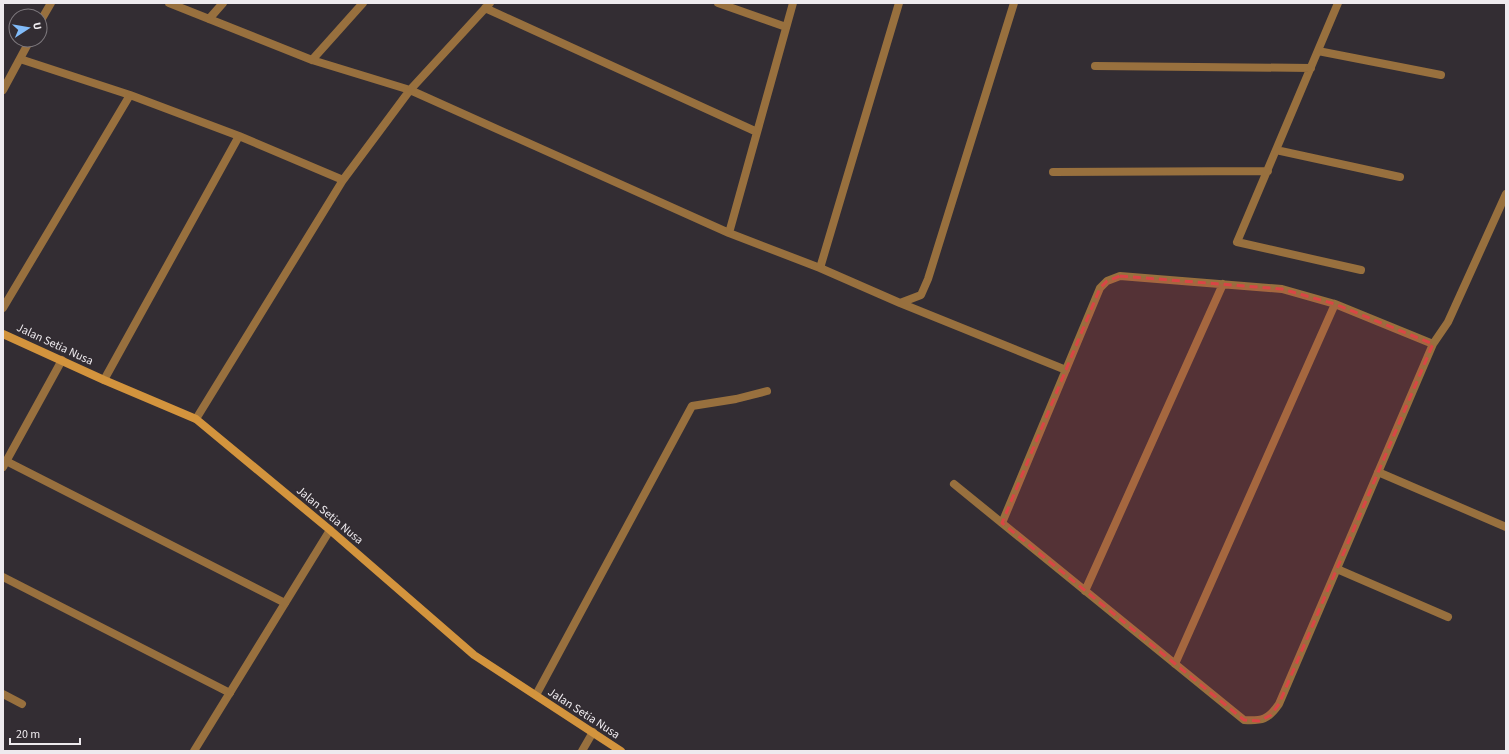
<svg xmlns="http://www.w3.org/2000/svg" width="1509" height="754" font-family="'Source Sans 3',sans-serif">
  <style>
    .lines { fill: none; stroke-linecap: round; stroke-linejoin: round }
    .lane { stroke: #98703e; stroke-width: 8 }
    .street { stroke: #98703e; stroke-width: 8 }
    .secondary { stroke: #d3943d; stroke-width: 8 }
    .marked { fill: #da4546; fill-opacity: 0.2; stroke: #da4546; stroke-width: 3; stroke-dasharray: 8 5; stroke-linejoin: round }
    .labels { text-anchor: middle; stroke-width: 3.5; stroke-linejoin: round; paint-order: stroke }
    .street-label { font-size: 12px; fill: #eeeaee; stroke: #332d33 }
  </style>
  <rect width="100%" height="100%" fill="#332d33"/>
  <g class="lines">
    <path class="lane" d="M 536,695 L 692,406 L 736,399 L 767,391
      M 194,751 L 330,530"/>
    <path class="street" d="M 169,3 L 312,60 L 410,90 L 729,233 L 820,268 L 900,303 L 921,295 L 928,279 L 1014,3
      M 718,3 L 786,27
      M 1338,3 L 1237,242 L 1361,270
      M 485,8 L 757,132
      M 209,19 L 223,3
      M 40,22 L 51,3
      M 1318,51 L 1441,75
      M 20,59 L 130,95 L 239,136 L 343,180
      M 312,60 L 363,3
      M 1095,66 L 1311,68
      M 3,90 L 30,40
      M 1276,150 L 1400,177
      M 1053,172 L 1268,171
      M 729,233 L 793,3
      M 820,268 L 899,3
      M 900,303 L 1066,370
      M 3,308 L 130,95
      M 104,380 L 239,136
      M 196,419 L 343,180 L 410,90 L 490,3
      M 6,461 L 285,603
      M 3,467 L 62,360
      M 1378,472 L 1506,527
      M 954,484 L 1244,720 C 1262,721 1268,720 1279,704 L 1433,344
      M 1002,523 L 1100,288 L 1107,281 L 1120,276 L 1282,289 L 1335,304 L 1433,344 L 1448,322 L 1506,194
      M 1337,569 L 1448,617
      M 3,577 L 230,693
      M 1085,591 L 1223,284
      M 1175,664 L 1335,304
      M 3,694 L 22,704
      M 582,751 L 593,732"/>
    <path class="secondary" d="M 3,334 L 104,380 L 196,419 L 330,530 L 474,655 L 621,751"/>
  </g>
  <path class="marked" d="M 1120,276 L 1282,289 L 1335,304 L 1433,344 L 1279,704 L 1271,715 L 1259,721 L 1244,720 L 1002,523 L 1100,288 L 1107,281 Z"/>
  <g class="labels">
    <g class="street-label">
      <text transform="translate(55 344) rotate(25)" y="4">Jalan Setia Nusa</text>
      <text transform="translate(330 515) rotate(40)" y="4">Jalan Setia Nusa</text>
      <text transform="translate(584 713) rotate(33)" y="4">Jalan Setia Nusa</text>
    </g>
  </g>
  <rect width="1509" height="754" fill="none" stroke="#eeeaee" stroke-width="8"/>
  <g transform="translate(28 28) rotate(78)"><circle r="19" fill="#332d33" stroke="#7e797e"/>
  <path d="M0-3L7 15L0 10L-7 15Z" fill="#82bcfa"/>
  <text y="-6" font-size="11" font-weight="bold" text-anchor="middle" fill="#eeeaee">U</text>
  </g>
  <path d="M10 738v6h70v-6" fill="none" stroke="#eeeaee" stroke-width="2"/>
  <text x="16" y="738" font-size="12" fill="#eeeaee" stroke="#332d33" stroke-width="3" paint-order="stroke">20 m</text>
</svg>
